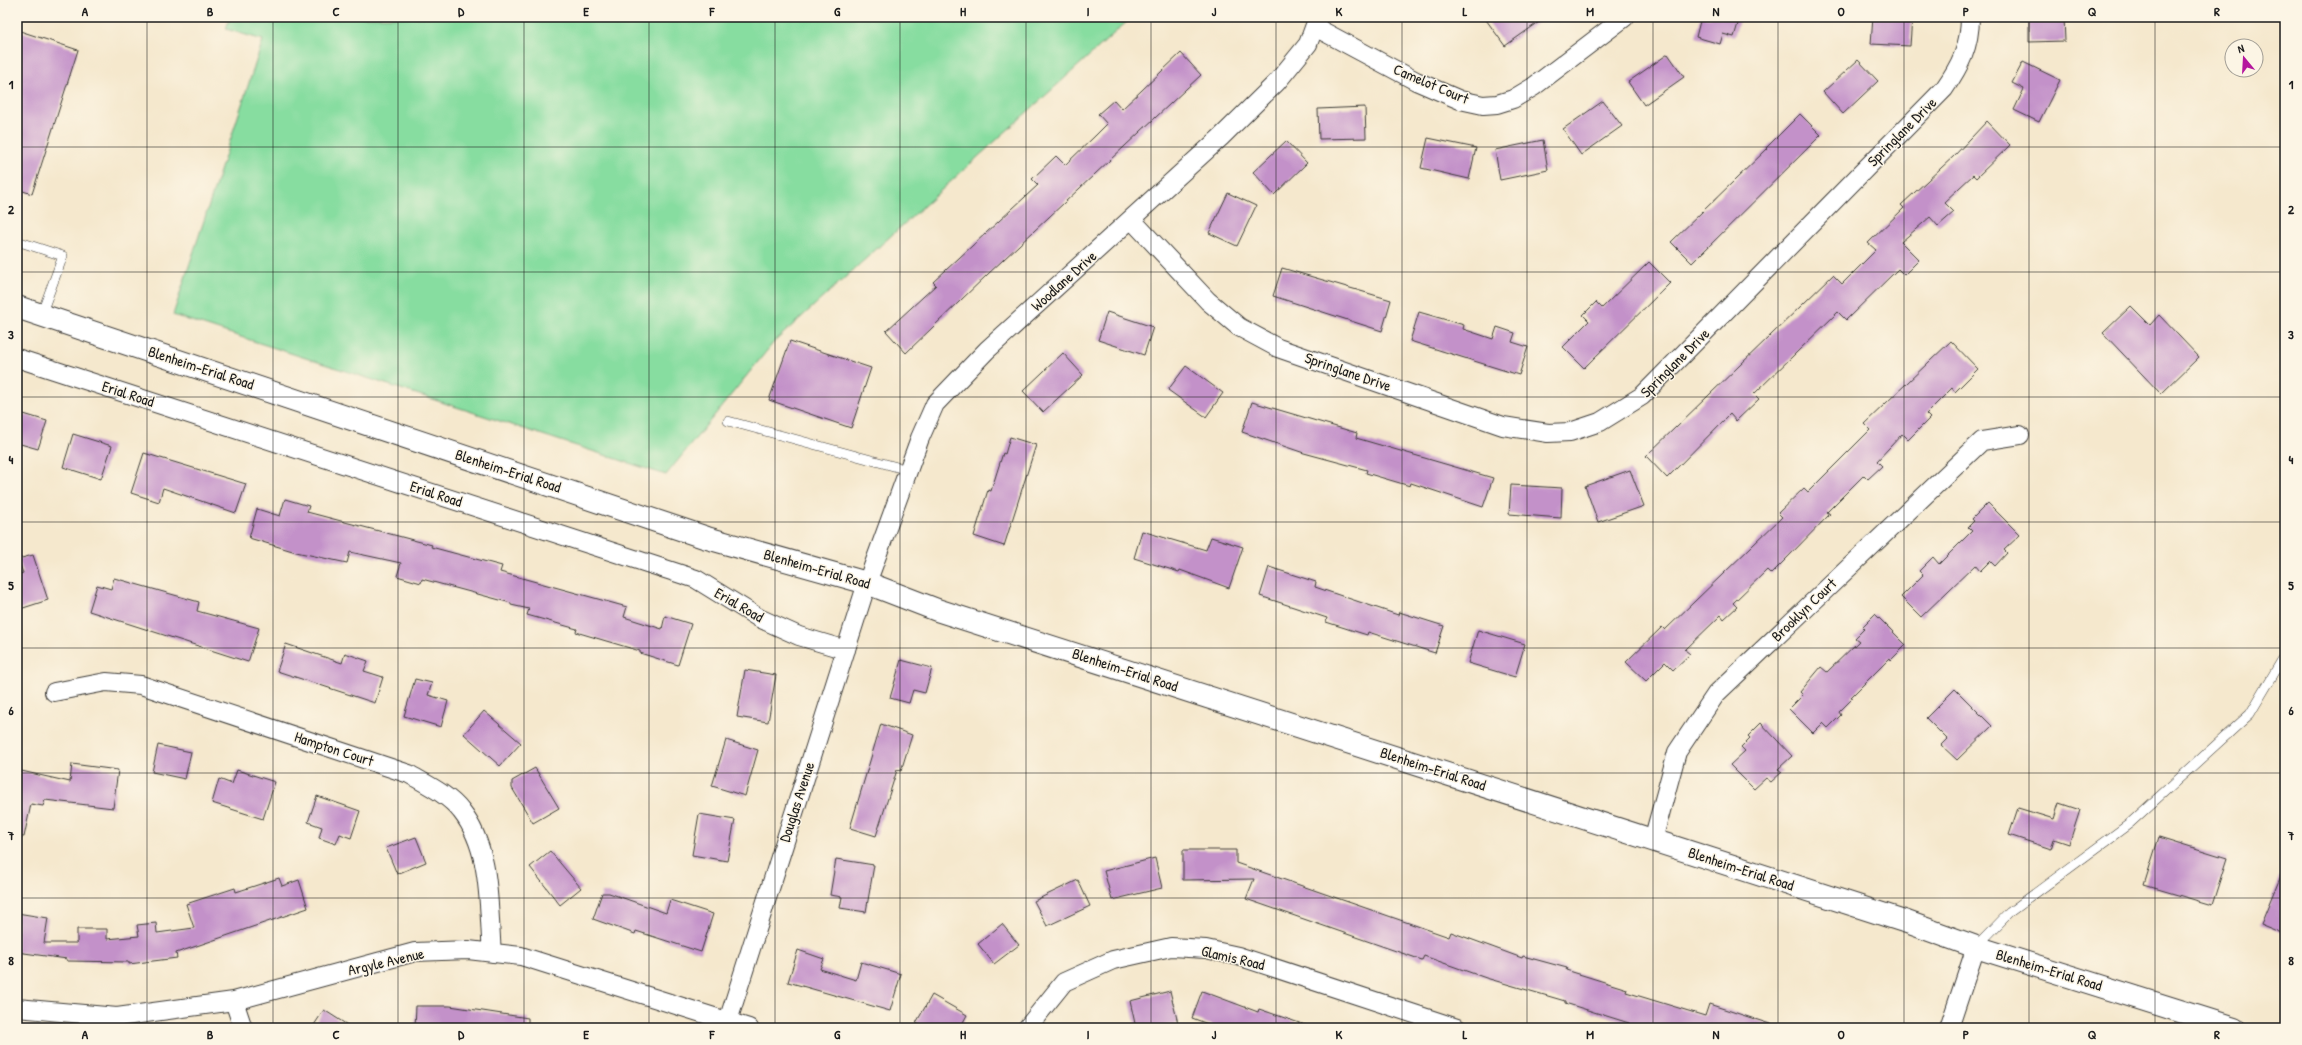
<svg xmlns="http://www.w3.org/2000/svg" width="2302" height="1045" font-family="'Patrick Hand',sans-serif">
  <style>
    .green { fill: #87dda0; stroke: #527c5e }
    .building { fill: #c391c9 }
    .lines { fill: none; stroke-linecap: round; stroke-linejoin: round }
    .lane-casing { stroke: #3d3b37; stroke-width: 10 }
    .street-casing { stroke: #3d3b37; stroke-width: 20 }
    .secondary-casing { stroke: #3d3b37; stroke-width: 24 }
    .lane { stroke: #fff; stroke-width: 9 }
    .street { stroke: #fff; stroke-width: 18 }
    .secondary { stroke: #fff; stroke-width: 22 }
    .grid { fill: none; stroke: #1c1c1c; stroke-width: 1; stroke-opacity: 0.55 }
    .labels { text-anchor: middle; stroke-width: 3; stroke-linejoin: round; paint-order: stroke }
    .street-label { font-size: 15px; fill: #1c1c1c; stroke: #fcf5e5 }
    .neatline { fill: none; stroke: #1c1c1c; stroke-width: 1.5 }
    .grid-label { font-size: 13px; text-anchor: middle; font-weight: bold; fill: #1c1c1c }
  </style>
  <rect width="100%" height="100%" fill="#fcf5e5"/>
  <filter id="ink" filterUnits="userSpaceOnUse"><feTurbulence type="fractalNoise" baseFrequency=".025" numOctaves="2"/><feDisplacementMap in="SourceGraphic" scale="8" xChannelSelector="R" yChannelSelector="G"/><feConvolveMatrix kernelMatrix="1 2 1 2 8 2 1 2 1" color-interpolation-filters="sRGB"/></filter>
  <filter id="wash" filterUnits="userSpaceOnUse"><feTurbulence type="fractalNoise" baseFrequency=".012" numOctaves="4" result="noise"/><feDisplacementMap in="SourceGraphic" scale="16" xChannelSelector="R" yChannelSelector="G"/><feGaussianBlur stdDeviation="0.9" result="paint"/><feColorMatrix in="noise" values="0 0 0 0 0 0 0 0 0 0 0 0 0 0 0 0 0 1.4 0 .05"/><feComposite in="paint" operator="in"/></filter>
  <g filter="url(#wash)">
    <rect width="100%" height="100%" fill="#f5e8cd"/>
    <path class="green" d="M 230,17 L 1132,17 L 774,342 L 666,475 L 173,315 L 263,40 L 226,29 Z"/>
    <g id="blocks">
      <path class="building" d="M 1484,17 L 1546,17 L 1505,46 Z
        M 1701,17 L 1740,17 L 1734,37 L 1723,34 L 1720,44 L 1696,37 Z
        M 1873,17 L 1912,17 L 1910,46 L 1871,44 Z
        M 2029,17 L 2064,17 L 2065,41 L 2029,42 Z
        M 17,30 L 78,50 L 32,194 L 17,189 Z
        M 1181,53 L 1201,75 L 988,274 L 906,353 L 886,331 L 936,285 L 933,282 L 1038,185 L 1032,179 L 1056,156 L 1065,165 L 1096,135 L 1107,124 L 1098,114 L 1114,100 L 1122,109 Z
        M 1668,54 L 1684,77 L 1644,105 L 1628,82 Z
        M 1858,60 L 1878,81 L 1843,114 L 1823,92 Z
        M 2023,62 L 2060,80 L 2039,122 L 2014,110 L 2024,89 L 2012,83 Z
        M 1603,101 L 1622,126 L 1581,155 L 1563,129 Z
        M 1365,107 L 1366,138 L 1319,139 L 1318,109 Z
        M 1800,114 L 1821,135 L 1692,263 L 1671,242 L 1767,149 L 1766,148 Z
        M 1987,121 L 2010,145 L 1976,178 L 1973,175 L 1944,202 L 1954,212 L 1938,226 L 1930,217 L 1901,242 L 1919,260 L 1904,275 L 1898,269 L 1846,320 L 1838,312 L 1754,394 L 1759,399 L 1736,421 L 1730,414 L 1667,478 L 1646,456 L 1833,275 L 1842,284 L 1876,250 L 1868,243 L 1904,208 L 1901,205 L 1954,156 Z
        M 1428,138 L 1476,148 L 1469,179 L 1421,168 Z
        M 1543,140 L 1548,170 L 1500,180 L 1495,150 Z
        M 1286,141 L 1307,163 L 1274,195 L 1253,172 Z
        M 1228,193 L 1256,206 L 1237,246 L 1209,233 Z
        M 1649,262 L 1670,283 L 1584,368 L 1563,347 L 1589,321 L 1583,315 L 1596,302 L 1602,308 Z
        M 1282,268 L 1391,300 L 1382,331 L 1273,296 Z
        M 2131,306 L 2150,325 L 2159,315 L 2199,357 L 2161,394 L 2103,333 Z
        M 1107,312 L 1153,327 L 1144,355 L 1098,340 Z
        M 1419,312 L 1464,325 L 1463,329 L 1493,339 L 1497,327 L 1515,333 L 1512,342 L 1528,347 L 1519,375 L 1410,341 Z
        M 790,341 L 871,368 L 851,428 L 769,400 Z
        M 1951,341 L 1978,369 L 1955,392 L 1952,388 L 1926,414 L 1930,418 L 1908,440 L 1902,434 L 1877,461 L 1882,466 L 1868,479 L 1864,475 L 1827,512 L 1830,514 L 1785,560 L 1771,574 L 1767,570 L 1733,603 L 1737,607 L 1724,619 L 1721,615 L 1685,650 L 1690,654 L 1673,670 L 1665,662 L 1646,681 L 1626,662 L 1662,627 L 1665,630 L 1782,517 L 1778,513 L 1804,488 L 1808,492 L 1870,430 L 1864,424 Z
        M 1063,353 L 1083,375 L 1043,412 L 1023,391 Z
        M 1186,366 L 1223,393 L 1206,417 L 1168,390 Z
        M 1252,402 L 1357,433 L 1356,438 L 1493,478 L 1483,507 L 1411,483 L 1410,486 L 1366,473 L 1367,470 L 1304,453 L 1242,432 Z
        M 17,412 L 47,421 L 38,449 L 17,443 Z
        M 73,434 L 112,446 L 101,479 L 63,467 Z
        M 1010,437 L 1036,445 L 1004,546 L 974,536 L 988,490 L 991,491 L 1003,453 L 1005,454 Z
        M 144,453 L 246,484 L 236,513 L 163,488 L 159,502 L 131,493 Z
        M 1630,470 L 1644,506 L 1598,522 L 1585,486 Z
        M 1511,485 L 1562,488 L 1561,518 L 1509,514 Z
        M 285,499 L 309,506 L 307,512 L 432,545 L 431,547 L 502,566 L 500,572 L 627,607 L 624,617 L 662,629 L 665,616 L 691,624 L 678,665 L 640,653 L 640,651 L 576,632 L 577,629 L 527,615 L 529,609 L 511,605 L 511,603 L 422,579 L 421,583 L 397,576 L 401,563 L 350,552 L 347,563 L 296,552 L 249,538 L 257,509 L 280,516 Z
        M 1988,503 L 2020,535 L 2004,550 L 2007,553 L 1995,566 L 1990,561 L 1980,571 L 1975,565 L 1921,617 L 1901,597 L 1923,575 L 1919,571 L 1933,557 L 1939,564 L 1972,531 L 1968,527 L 1974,521 L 1972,519 Z
        M 1142,531 L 1206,550 L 1211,537 L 1243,547 L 1229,588 L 1180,570 L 1179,572 L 1134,558 Z
        M 33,555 L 48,600 L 17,610 L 17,575 L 23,573 L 18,559 Z
        M 1269,567 L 1316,582 L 1315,587 L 1398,615 L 1399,612 L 1444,626 L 1435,653 L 1368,632 L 1367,635 L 1326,622 L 1327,618 L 1260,596 Z
        M 114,578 L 199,602 L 197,611 L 259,628 L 248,662 L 89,611 L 97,585 L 111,589 Z
        M 1875,614 L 1906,645 L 1891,660 L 1890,658 L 1851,697 L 1853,698 L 1839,712 L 1841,715 L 1828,728 L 1823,723 L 1813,733 L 1789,709 L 1803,695 L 1800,692 L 1821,667 L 1827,672 L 1859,641 L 1855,638 L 1864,629 L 1862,627 Z
        M 1478,630 L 1525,644 L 1515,677 L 1468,663 Z
        M 286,644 L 342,663 L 345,653 L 368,661 L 364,671 L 383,677 L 375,703 L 277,671 Z
        M 901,660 L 932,668 L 925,693 L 913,690 L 909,703 L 890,698 Z
        M 745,670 L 776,675 L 768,722 L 737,717 Z
        M 415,679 L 432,683 L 428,695 L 448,701 L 441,727 L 404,716 Z
        M 1955,689 L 1992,726 L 1957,760 L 1941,745 L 1947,739 L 1926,718 Z
        M 484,711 L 521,743 L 500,766 L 464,734 Z
        M 1761,723 L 1792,756 L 1778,769 L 1782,772 L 1771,782 L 1766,778 L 1754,789 L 1730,765 L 1745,751 L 1741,747 L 1750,738 L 1748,736 Z
        M 881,724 L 912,735 L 901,771 L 897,770 L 876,836 L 850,828 Z
        M 726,740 L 758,750 L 745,796 L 712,786 Z
        M 158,745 L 191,752 L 185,779 L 152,772 Z
        M 72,764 L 118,770 L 113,808 L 45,800 L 43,806 L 31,804 L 24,837 L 17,836 L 17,770 L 70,782 Z
        M 535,768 L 559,808 L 533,823 L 512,788 L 512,781 Z
        M 237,770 L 275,782 L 263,819 L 212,803 L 219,779 L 232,784 Z
        M 317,796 L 360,811 L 351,838 L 340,834 L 336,844 L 319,838 L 322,827 L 308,822 Z
        M 2059,803 L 2080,810 L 2069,844 L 2054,839 L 2051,849 L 2009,835 L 2018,808 L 2054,819 Z
        M 699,814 L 735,820 L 727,861 L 692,855 Z
        M 416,837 L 426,862 L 397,874 L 386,848 Z
        M 2159,837 L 2227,858 L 2212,905 L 2144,885 Z
        M 1183,850 L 1236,850 L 1236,863 L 1449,937 L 1451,932 L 1522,958 L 1523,956 L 1567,968 L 1566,970 L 1627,989 L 1626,992 L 1705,1016 L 1709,1004 L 1773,1025 L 1773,1028 L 1627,1028 L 1629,1023 L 1565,1003 L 1565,1001 L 1486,978 L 1424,956 L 1422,960 L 1246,899 L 1254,879 L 1183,880 Z
        M 550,851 L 581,888 L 560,905 L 530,867 Z
        M 1155,858 L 1162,888 L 1112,900 L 1104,871 Z
        M 836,859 L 874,865 L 866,912 L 840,908 L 842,897 L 830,895 Z
        M 2285,866 L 2285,934 L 2261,924 Z
        M 279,878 L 282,886 L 299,880 L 308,908 L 176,953 L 177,958 L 129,964 L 129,962 L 67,961 L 67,959 L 17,952 L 17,913 L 48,918 L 44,943 L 77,943 L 77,929 L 107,929 L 107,939 L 139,936 L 137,925 L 156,923 L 157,933 L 194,928 L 186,904 L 235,888 L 236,892 Z
        M 1078,880 L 1090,906 L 1047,926 L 1034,901 Z
        M 602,893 L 609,893 L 666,913 L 670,900 L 713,914 L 701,952 L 636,931 L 635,934 L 593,919 Z
        M 1002,924 L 1019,945 L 994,964 L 978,944 Z
        M 798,950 L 824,959 L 820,969 L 856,980 L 861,962 L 901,974 L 890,1011 L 788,982 Z
        M 1170,991 L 1178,1023 L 1157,1028 L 1136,1028 L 1130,1001 Z
        M 1202,991 L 1258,1012 L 1259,1009 L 1308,1026 L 1307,1028 L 1219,1028 L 1192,1018 Z
        M 932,995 L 967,1015 L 960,1028 L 926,1028 L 916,1023 Z
        M 416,1006 L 450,1006 L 528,1018 L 528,1028 L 415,1028 Z
        M 324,1010 L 352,1028 L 312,1028 Z"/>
    </g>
  </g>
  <g filter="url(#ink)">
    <use href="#blocks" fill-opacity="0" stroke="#3d3b37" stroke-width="1"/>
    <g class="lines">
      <g class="lane-casing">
        <path id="lane" d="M 17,241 L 63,256 L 41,315
          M 728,421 L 908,470
          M 1977,946 L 2010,912 L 2129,824 L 2250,714 L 2282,660"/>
      </g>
      <g class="street-casing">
        <path id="street" d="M 1315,27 L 1416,81 L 1460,100 L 1483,105 L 1497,104 L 1513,99 L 1533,87 L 1625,17
          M 1131,219 L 1208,301 L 1239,327 L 1278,348 L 1503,426 L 1548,433 L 1570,432 L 1600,422 L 1642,396 L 1944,89 C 1960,66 1970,47 1970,17
          M 17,358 L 696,579 L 759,618 L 799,636 L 846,650
          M 54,692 L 106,682 L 141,685 L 409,774 C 426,784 449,795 461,811 C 492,850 488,906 492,953
          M 1653,840 L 1677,752 L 1716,694 L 1982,441 L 2020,435
          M 234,1001 L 243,1028
          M 17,1008 L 117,1017 L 234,1001 L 415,952 L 468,950 L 521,956 L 749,1028
          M 728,1021 L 867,583 L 920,438 L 935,404 L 987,350 L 1221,137 L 1277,82 L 1308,44 L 1318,17
          M 1027,1028 L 1064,982 L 1113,960 L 1171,947 L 1206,949 L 1238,956 L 1457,1028
          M 1949,1028 L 1976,947"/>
      </g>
      <g class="secondary-casing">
        <path id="secondary" d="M 17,307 L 707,538 L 867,583 L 937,610 L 1907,922 L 1976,947 L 2234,1028"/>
      </g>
      <use href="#lane" class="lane"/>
      <use href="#street" class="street"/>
      <use href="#secondary" class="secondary"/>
    </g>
  </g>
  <path class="grid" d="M 147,17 L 147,1028M 273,17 L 273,1028M 398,17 L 398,1028M 524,17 L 524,1028M 649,17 L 649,1028M 775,17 L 775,1028M 900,17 L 900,1028M 1026,17 L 1026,1028M 1151,17 L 1151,1028M 1276,17 L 1276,1028M 1402,17 L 1402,1028M 1527,17 L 1527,1028M 1653,17 L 1653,1028M 1778,17 L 1778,1028M 1904,17 L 1904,1028M 2029,17 L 2029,1028M 2155,17 L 2155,1028M 17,147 L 2285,147M 17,272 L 2285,272M 17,397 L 2285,397M 17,522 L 2285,522M 17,648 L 2285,648M 17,773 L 2285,773M 17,898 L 2285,898"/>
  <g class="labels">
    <g class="street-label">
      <text transform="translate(1431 84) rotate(23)" y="5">Camelot Court</text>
      <text transform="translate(1902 132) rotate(-45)" y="5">Springlane Drive</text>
      <text transform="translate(1064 281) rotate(-42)" y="5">Woodlane Drive</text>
      <text transform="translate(1675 363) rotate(-45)" y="5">Springlane Drive</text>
      <text transform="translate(201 368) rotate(18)" y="5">Blenheim-Erial Road</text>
      <text transform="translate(1348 372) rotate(19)" y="5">Springlane Drive</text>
      <text transform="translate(128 394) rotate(18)" y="5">Erial Road</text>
      <text transform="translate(508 471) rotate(18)" y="5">Blenheim-Erial Road</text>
      <text transform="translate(436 494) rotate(18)" y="5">Erial Road</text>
      <text transform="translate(817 569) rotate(16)" y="5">Blenheim-Erial Road</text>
      <text transform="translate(739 605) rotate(30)" y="5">Erial Road</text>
      <text transform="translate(1804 610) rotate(-44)" y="5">Brooklyn Court</text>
      <text transform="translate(1125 670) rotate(18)" y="5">Blenheim-Erial Road</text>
      <text transform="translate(334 749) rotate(18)" y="5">Hampton Court</text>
      <text transform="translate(1433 769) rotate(18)" y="5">Blenheim-Erial Road</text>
      <text transform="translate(797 802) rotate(-72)" y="5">Douglas Avenue</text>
      <text transform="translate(1741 869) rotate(18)" y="5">Blenheim-Erial Road</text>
      <text transform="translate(1233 958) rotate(13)" y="5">Glamis Road</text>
      <text transform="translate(386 962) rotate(-13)" y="5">Argyle Avenue</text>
      <text transform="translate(2049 970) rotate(17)" y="5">Blenheim-Erial Road</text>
    </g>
  </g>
  <rect width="2302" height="1045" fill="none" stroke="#fcf5e5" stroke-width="44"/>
  <g transform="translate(2244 58) rotate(342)"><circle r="19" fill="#fcf5e5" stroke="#a29e95"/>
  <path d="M0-3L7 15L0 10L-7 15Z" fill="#b5179e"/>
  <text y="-6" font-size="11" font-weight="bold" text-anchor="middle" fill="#1c1c1c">N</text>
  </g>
  <rect x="22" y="22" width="2258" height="1001" class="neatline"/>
  <g class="grid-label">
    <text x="85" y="16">A</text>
    <text x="210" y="16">B</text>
    <text x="336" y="16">C</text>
    <text x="461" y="16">D</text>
    <text x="586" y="16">E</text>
    <text x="712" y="16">F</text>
    <text x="837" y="16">G</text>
    <text x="963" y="16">H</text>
    <text x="1088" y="16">I</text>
    <text x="1214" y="16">J</text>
    <text x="1339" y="16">K</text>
    <text x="1465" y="16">L</text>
    <text x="1590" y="16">M</text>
    <text x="1716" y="16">N</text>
    <text x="1841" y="16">O</text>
    <text x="1966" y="16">P</text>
    <text x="2092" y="16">Q</text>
    <text x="2217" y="16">R</text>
    <text x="11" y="89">1</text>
    <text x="2291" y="89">1</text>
    <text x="11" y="214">2</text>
    <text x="2291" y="214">2</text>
    <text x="11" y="339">3</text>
    <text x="2291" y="339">3</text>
    <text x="11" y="464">4</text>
    <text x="2291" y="464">4</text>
    <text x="11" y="590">5</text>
    <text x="2291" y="590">5</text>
    <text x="11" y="715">6</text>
    <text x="2291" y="715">6</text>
    <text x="11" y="840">7</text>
    <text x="2291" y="840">7</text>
    <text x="11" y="965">8</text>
    <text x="2291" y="965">8</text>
    <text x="85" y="1039">A</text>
    <text x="210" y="1039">B</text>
    <text x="336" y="1039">C</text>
    <text x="461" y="1039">D</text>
    <text x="586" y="1039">E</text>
    <text x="712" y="1039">F</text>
    <text x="837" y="1039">G</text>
    <text x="963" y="1039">H</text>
    <text x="1088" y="1039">I</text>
    <text x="1214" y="1039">J</text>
    <text x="1339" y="1039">K</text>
    <text x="1465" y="1039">L</text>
    <text x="1590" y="1039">M</text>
    <text x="1716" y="1039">N</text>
    <text x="1841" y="1039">O</text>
    <text x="1966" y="1039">P</text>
    <text x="2092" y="1039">Q</text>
    <text x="2217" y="1039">R</text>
  </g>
</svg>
